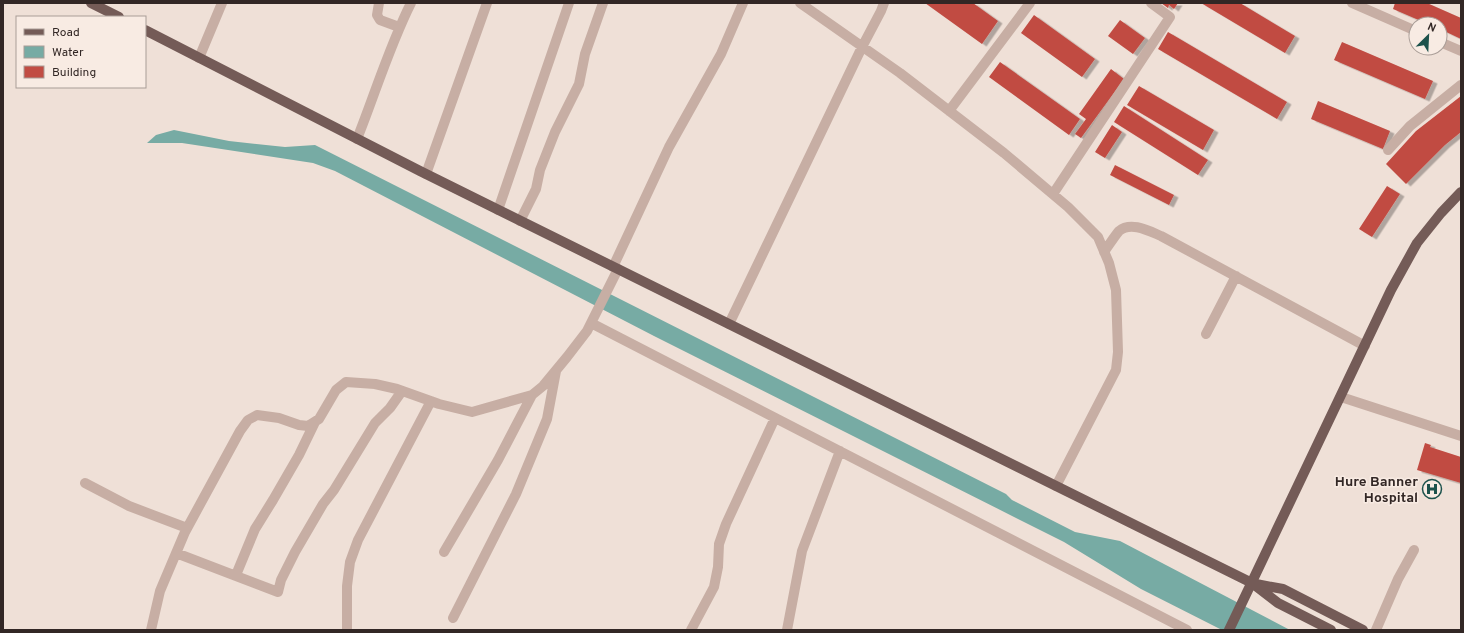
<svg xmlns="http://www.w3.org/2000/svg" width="1464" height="633" font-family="Overpass,sans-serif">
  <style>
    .water { fill: #77aba4 }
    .building { fill: #c14c43; filter: url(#shadow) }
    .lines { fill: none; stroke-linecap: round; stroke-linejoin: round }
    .minor { stroke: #c7aea4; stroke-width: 10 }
    .major { stroke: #745b57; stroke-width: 10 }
    .labels { text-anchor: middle; stroke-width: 3; stroke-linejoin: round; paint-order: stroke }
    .poi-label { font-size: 14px; font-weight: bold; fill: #322725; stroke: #f8ebe3; text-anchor: end }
  </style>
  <defs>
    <filter id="shadow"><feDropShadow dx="4.5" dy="2.5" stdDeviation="0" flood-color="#0004"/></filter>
  </defs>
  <rect width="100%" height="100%" fill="#efe0d7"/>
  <path class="water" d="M 174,130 L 229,141 L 285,147 L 315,145 L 1006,494 L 1012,500 L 1075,532 L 1120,541 L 1290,630 L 1222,630 L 1141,589 L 1064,542 L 654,336 L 335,171 L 313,163 L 182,143 L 147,143 L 156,135 Z"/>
  <path class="building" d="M 925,3 L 973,3 L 998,21 L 982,44 Z
    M 1161,3 L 1178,3 L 1174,9 L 1169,5 L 1168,8 Z
    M 1201,3 L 1240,3 L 1295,36 L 1285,53 Z
    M 1395,3 L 1427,3 L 1461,18 L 1461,39 L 1440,29 L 1440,24 L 1428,24 L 1393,9 Z
    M 1034,15 L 1095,59 L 1082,77 L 1021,33 Z
    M 1120,20 L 1145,38 L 1133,54 L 1108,36 Z
    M 1168,32 L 1287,102 L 1277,119 L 1158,49 Z
    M 1342,42 L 1433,81 L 1425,99 L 1334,60 Z
    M 1000,62 L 1080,119 L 1069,135 L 989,77 Z
    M 1111,69 L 1124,79 L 1081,138 L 1075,134 L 1086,119 L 1079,114 Z
    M 1139,86 L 1214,130 L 1203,150 L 1127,105 Z
    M 1461,96 L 1461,132 L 1445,145 L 1406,184 L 1386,164 L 1416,131 Z
    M 1318,101 L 1390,131 L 1383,149 L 1311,119 Z
    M 1124,106 L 1208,160 L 1198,175 L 1114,122 Z
    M 1112,125 L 1122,132 L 1105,158 L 1095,152 Z
    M 1115,165 L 1174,195 L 1169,205 L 1110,175 Z
    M 1387,186 L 1400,194 L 1372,237 L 1359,229 Z
    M 1425,443 L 1431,445 L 1430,447 L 1461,457 L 1461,483 L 1417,470 Z"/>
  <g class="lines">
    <path class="minor" d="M 379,3 L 377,15 L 380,20 L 399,27
      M 800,3 L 900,73 L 1004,153 L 1068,207 L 1098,237 L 1109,263 L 1116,290 L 1118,352 L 1116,370 L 1056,486
      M 1352,3 L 1416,31
      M 1440,42 L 1461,51
      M 199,58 L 222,3
      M 949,111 L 1030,3
      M 357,139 C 375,94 389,47 411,3
      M 1388,150 L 1410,126 L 1461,85
      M 426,174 L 487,3
      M 1053,194 L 1170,17 L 1151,3
      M 498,210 L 569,3
      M 520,221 L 536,189 L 540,170 L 555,132 L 579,84 L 585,54 L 603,3
      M 1104,252 C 1109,245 1114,237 1119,231 C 1131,221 1149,231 1161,236 L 1365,346
      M 613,267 L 669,147 L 721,54 L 743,3
      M 591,323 L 1187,630
      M 729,324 L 862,47 L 881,11 L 884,3
      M 1206,334 L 1236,276
      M 1341,397 L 1461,436
      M 85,483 L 129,506 L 187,528
      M 444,552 L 498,460 L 532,395
      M 176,553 L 278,592 L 281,580 L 295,552 L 323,504 L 334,490 L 375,423 L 390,408 L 402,391
      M 236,575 L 255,529 L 273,500 L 299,455 L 315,422
      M 453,618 L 516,494 L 547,419 L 556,371
      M 151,630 L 160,591 L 185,532 L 240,431 L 248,420 L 257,415 L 279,418 L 299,425 L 308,426 L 319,419 L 336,390 L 346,382 L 375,384 L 397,389 L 439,404 L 472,412 L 532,395 L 543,386 L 567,357 L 587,331 L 618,269
      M 347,630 L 347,586 L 350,562 L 358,540 L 431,401
      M 691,630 L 714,587 L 718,567 L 719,544 L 726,524 L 775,418
      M 787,630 L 802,551 L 840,451
      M 1376,630 L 1398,579 L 1414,550"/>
    <path class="major" d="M 91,3 L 119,17
      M 145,30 L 420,171 L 1252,583 L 1278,603 L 1331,630
      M 1256,584 L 1283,589 L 1363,630
      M 1229,630 L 1391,290 L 1417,243 L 1441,213 L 1461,192"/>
  </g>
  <defs>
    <g id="hospital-ring" transform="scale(1)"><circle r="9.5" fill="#f8ebe3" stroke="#1d524c" stroke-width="1.5"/><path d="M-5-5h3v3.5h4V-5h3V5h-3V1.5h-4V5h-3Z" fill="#1d524c"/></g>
  </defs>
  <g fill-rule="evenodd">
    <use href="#hospital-ring" x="1432" y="489"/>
  </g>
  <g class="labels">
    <g class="poi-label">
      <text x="1418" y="486">Hure Banner<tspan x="1418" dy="16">Hospital</tspan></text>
    </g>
  </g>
  <rect width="1464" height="633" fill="none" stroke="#322725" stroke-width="8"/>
  <rect x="16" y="16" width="130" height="72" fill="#f8ebe3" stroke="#a99d97"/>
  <rect x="24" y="29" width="20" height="6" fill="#745b57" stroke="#a99d97"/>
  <text x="52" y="36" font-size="12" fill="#322725">Road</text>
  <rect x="24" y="46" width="20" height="12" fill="#77aba4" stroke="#a99d97"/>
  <text x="52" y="56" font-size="12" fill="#322725">Water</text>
  <rect x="24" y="66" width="20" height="12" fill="#c14c43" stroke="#a99d97"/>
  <text x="52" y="76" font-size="12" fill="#322725">Building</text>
  <g transform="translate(1428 36) rotate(24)"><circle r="19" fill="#f8ebe3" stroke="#a99d97"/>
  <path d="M0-3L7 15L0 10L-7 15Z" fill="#1d524c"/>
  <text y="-6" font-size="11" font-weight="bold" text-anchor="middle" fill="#322725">N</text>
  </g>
</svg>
